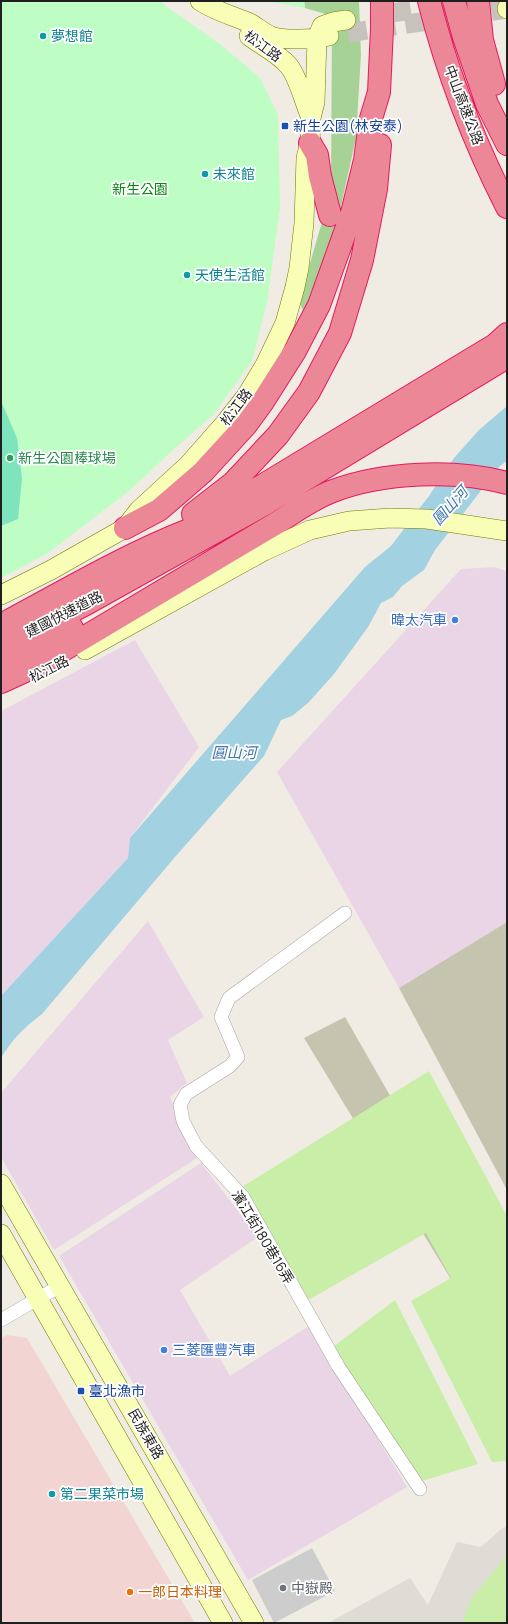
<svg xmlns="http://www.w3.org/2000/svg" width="508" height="1624" font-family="Manrope,'Noto Sans TC',sans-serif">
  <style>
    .commercial { fill: #f2d4d2 }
    .industrial { fill: #ead5e6 }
    .religious { fill: #cdcdcd }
    .airport { fill: #dfdcd6 }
    .construction { fill: #c5c5af }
    .grass { fill: #c8eea7 }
    .forest { fill: #a7d296 }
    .park { fill: #befdc4 }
    .pitch { fill: #7de4be }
    .water { fill: #a2d1e1 }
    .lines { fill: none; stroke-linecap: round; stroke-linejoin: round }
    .secondary-tunnel { stroke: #c6c3bd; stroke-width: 19; stroke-dasharray: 19 10; stroke-linecap: butt }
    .street-casing { stroke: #a6a6a6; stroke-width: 14 }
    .secondary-casing { stroke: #6c7b00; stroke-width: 20 }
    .highway-casing { stroke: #e6195b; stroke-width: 24 }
    .street { stroke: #fff; stroke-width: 13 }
    .secondary { stroke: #f8feb5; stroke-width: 19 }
    .highway { stroke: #ec8798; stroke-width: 22 }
    .culture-dot { fill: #0f9aa8; stroke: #fff; stroke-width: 1.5 }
    .transit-dot { fill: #1a4fb4; stroke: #fff; stroke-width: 1.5 }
    .leisure-dot { fill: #2e9e5b; stroke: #fff; stroke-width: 1.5 }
    .shop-dot { fill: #3f7fe0; stroke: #fff; stroke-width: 1.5 }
    .worship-dot { fill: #6b7280; stroke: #fff; stroke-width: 1.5 }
    .food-dot { fill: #e8710a; stroke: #fff; stroke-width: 1.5 }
    .labels { text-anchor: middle; stroke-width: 3.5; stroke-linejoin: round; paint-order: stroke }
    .culture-label { font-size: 14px; fill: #0d838f; stroke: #fff; text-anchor: start }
    .street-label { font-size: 14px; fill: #1f1f1f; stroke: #fff }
    .transit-label { font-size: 14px; fill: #164399; stroke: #fff; text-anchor: start }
    .park-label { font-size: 14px; fill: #048511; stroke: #fff }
    .leisure-label { font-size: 14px; fill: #27864d; stroke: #fff; text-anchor: start }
    .shop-label { font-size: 14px; fill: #366cbe; stroke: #fff; text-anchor: end }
    .worship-label { font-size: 14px; fill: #5b616d; stroke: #fff; text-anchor: start }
    .food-label { font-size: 14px; fill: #c56008; stroke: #fff; text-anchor: start }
    .water-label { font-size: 15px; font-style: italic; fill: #4175ad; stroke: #fff }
  </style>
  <rect width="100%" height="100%" fill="#f0ece4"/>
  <path class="commercial" d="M 7,1335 L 27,1338 L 195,1623 L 1,1623 L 1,1338 Z"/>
  <path class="industrial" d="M 494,567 L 507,571 L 507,922 L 399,988 L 277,772 L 461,569 Z
    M 135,640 L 199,747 L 130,838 L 128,858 L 1,996 L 1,711 Z
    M 148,921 L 204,1017 L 168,1040 L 187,1083 L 170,1097 L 197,1158 L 54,1250 L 1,1157 L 1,1093 Z
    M 201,1163 L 258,1237 L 180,1290 L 230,1376 L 309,1326 L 407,1487 L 248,1580 L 59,1256 Z"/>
  <path class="religious" d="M 312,1548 L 335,1591 L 274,1623 L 252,1580 Z"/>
  <path class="airport" d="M 507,1526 L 507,1623 L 328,1623 L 410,1578 L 428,1605 L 457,1542 L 481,1547 L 501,1529 Z"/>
  <path class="construction" d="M 507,922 L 507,1190 L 399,988 Z
    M 345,1017 L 507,1300 L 477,1322 L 304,1038 Z"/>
  <path class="grass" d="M 429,1071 L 507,1216 L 507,1461 L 492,1462 L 411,1301 L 451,1278 L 426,1233 L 303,1303 L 242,1187 Z
    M 395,1300 L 478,1464 L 415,1483 L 329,1350 Z
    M 507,1555 L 507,1623 L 462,1623 L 472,1598 Z"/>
  <path class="forest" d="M 304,1 L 359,1 L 361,54 L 356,138 L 335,233 L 304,313 L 299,301 L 331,191 L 332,16 L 305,8 Z"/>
  <path class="park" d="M 1,1 L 159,1 L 221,45 L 260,78 L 278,115 L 280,208 L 267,302 L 252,361 L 213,415 L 174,449 L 129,491 L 48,553 L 1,578 Z
    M 266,1 L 304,1 L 305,8 Z"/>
  <path class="pitch" d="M 1,401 L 17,438 L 22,478 L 18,519 L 1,526 Z"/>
  <path class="water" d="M 507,406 L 507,461 L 500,466 L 435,550 L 424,570 L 402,586 L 393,597 L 381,603 L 368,627 L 334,674 L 308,703 L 292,716 L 281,720 L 264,756 L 175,857 L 42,1014 C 24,1028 13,1038 1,1058 L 1,996 L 128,858 L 130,838 L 365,567 L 391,546 L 429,496 L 454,458 L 479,430 Z"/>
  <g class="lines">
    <path class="secondary-tunnel" d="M 392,13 L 466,1
      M 348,33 L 507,9"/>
    <g class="street-casing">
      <path id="street" d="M 345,913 L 229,998 L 221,1017 L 238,1057 L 230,1066 L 186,1094 L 180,1105 L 183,1121 L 196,1146 L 243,1197 L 338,1366 L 420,1489
        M 1,1320 L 60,1286"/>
    </g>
    <g class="secondary-casing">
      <path id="secondary" d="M 200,1 C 215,11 233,16 250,23 C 257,27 264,33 271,36 C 284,41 316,39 329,36
        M 507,9 L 507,8
        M 249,36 C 262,46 278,53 289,66 C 299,79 304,102 311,118
        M 1,595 L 51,570 L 125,528 L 139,510 L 188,465 L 225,423 L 247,395 L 265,365 L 285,323 L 295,287 L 299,268 L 304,223 L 306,158 L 310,143 L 311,118 L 315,102 L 317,38 L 322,26 L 333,22 L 346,20
        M 85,650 L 264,551 L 310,530 L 349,521 L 390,518 L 427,519 L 507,531
        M 1,1184 L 254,1623
        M 1,1234 L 223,1623"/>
    </g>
    <g class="highway-casing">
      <path id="highway" d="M 429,1 C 447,72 474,142 507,207
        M 454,1 L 464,37 L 487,104 L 507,144
        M 478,1 L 482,40 L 494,84
        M 310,143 L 317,155 L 320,176 L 330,215
        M 193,514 L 233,483 L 278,435 L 309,392 L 340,333 L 362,260 L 376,189 L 380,145
        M 125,528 L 159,510 L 203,472 L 246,425 L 262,403 L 295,351 L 319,305 L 352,213 L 365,160 L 370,122 L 379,92 L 382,29 L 382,1
        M 1,625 C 63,592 123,556 189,530 L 437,380 L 495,345 L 507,334
        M 1,647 L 84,605 L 263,505 L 507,357
        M 1,663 L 72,628
        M 1,682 L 38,665 L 280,521 C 297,510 314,498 333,491 C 383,472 455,469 507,483"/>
    </g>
    <use href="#street" class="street"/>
    <use href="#secondary" class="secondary"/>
    <use href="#highway" class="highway"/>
  </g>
  <g class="culture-dot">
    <circle cx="43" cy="36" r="4"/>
    <circle cx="205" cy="174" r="4"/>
    <circle cx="187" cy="275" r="4"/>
    <circle cx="52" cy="1494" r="4"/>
  </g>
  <g class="transit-dot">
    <rect x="281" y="122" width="8" height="8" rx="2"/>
    <rect x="77" y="1387" width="8" height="8" rx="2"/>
  </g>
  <circle class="leisure-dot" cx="10" cy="458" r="4"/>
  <g class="shop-dot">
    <circle cx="455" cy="620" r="4"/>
    <circle cx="164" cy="1350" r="4"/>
  </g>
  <circle class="worship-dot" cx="283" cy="1588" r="4"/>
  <circle class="food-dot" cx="130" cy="1592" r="4"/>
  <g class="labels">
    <g class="culture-label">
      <text x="51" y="41">夢想館</text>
      <text x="213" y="179">未來館</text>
      <text x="195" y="280">天使生活館</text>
      <text x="60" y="1499">第二果菜市場</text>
    </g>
    <g class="street-label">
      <text transform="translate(263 46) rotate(36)" y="5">松江路</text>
      <text transform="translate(464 105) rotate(69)" y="5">中山高速公路</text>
      <text transform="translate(236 407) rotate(-53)" y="5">松江路</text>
      <text transform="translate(64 614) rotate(-27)" y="5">建國快速道路</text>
      <text transform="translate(49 669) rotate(-27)" y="5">松江路</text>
      <text transform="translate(263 1237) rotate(59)" y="5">濱江街180巷16弄</text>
      <text transform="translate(146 1434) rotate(60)" y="5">民族東路</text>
    </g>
    <g class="transit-label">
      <text x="293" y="131">新生公園(林安泰)</text>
      <text x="89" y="1396">臺北漁市</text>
    </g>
    <g class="park-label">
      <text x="140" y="194">新生公園</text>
    </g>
    <g class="leisure-label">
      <text x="18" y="463">新生公園棒球場</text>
    </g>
    <g class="shop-label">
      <text x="447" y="625">暐太汽車</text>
      <text x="172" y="1355" text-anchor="start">三菱匯豐汽車</text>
    </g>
    <g class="worship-label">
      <text x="291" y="1593">中嶽殿</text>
    </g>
    <g class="food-label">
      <text x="138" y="1597">一郎日本料理</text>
    </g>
    <g class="water-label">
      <text transform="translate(450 506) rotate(-48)" y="5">圓山河</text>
      <text x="234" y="758">圓山河</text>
    </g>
  </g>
  <rect width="508" height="1624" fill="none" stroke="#1f1f1f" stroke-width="4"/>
</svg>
